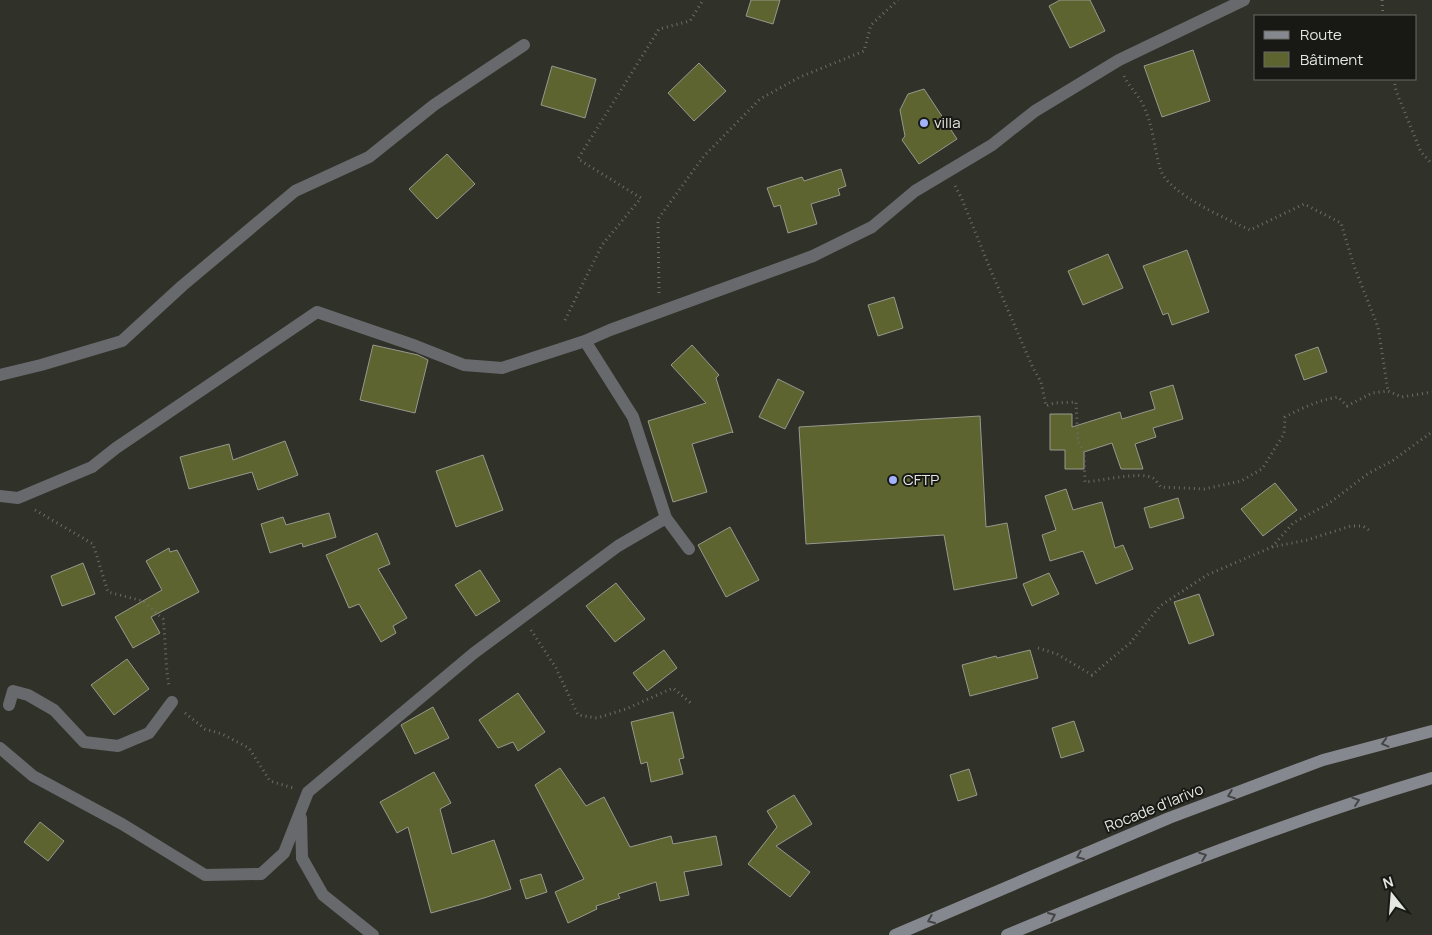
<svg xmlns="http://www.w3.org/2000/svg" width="1432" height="935" font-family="Manrope,sans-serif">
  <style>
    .building { fill: #5d642f; stroke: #97998e }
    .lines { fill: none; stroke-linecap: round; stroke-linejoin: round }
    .path { stroke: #6d6e66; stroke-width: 3; stroke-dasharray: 1 4; stroke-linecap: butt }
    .street { stroke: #68696d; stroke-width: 12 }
    .secondary { stroke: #86888f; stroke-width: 12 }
    .oneway { stroke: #444546 }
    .poi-dot { fill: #a3b2fd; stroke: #181915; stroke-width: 2 }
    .labels { text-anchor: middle; stroke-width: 4; stroke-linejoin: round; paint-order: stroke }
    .poi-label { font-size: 15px; fill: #e5e7e1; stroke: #181915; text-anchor: start }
    .street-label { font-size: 15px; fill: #e5e7e1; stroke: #181915 }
  </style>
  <rect width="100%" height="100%" fill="#303128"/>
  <path class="building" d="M 751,0 L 780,0 L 773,24 L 746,16 Z
    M 1060,0 L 1090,0 L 1105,31 L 1070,48 L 1049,6 Z
    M 1193,50 L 1210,101 L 1162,117 L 1144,66 Z
    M 699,63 L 726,91 L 694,121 L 668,93 Z
    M 552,66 L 596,79 L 585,118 L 541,105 Z
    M 924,89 L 957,139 L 919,164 L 902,140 L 905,136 L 900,110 L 908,94 Z
    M 447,154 L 475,184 L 437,219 L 409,189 Z
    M 841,169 L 846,186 L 838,189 L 840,195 L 811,204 L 817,224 L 788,233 L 780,205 L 774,207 L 767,188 L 802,177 L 804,181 Z
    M 1187,250 L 1209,312 L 1172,325 L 1168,313 L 1163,315 L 1143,266 Z
    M 1108,254 L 1123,288 L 1083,305 L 1068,271 Z
    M 894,297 L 903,328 L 878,336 L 868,305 Z
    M 373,345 L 418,355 L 428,360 L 415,413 L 360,400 Z
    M 692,345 L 719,375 L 716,378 L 733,433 L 732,432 L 692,444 L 707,492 L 673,502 L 648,421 L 706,403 L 671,365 Z
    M 1318,347 L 1327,372 L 1304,380 L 1295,355 Z
    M 778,379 L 804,392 L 785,429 L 759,417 Z
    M 1173,385 L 1183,419 L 1153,428 L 1156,437 L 1135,444 L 1143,469 L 1121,469 L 1112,443 L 1084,452 L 1084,469 L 1065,469 L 1065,450 L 1050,450 L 1050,414 L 1072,414 L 1072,427 L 1120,412 L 1122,419 L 1155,409 L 1150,392 Z
    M 980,416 L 986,527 L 1007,523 L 1017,578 L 954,590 L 944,535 L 806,544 L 799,427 Z
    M 285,441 L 298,475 L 258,490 L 252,472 L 189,489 L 180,457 L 229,444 L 233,460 Z
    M 483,455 L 503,510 L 456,527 L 436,471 Z
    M 1275,483 L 1297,510 L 1263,536 L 1241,509 Z
    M 1066,489 L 1073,510 L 1102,502 L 1115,548 L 1123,545 L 1133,569 L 1096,584 L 1083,551 L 1050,561 L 1042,535 L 1056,530 L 1045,496 Z
    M 1178,498 L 1184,518 L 1150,528 L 1144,508 Z
    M 329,513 L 336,537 L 303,547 L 302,543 L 270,553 L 261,524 L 283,517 L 286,525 Z
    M 730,527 L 759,580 L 726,597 L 698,545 Z
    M 377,533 L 390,564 L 378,569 L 407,618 L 393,626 L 396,633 L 381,642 L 359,604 L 349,608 L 326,555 Z
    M 169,548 L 170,552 L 177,550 L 199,592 L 151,617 L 160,633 L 133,648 L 115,617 L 162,590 L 146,561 Z
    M 83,563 L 95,594 L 62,606 L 51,576 Z
    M 480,570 L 500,601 L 476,616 L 455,585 Z
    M 1049,573 L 1059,594 L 1032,606 L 1023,584 Z
    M 616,583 L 645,619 L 615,642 L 586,606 Z
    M 1199,594 L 1214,635 L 1189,644 L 1174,602 Z
    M 664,650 L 677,668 L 647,691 L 633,673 Z
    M 1030,650 L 1038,678 L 970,696 L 962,665 L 996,656 L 997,658 Z
    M 127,659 L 149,689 L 114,715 L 91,685 Z
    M 518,693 L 545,732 L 518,751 L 513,742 L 498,748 L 479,720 Z
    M 433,707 L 449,738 L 415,754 L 401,725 Z
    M 673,712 L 684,758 L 679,759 L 683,774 L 651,782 L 647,762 L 641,764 L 631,722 Z
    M 1074,721 L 1084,751 L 1061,758 L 1052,728 Z
    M 560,768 L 586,806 L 604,797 L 630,847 L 671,836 L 673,844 L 716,836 L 722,865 L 684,872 L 689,895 L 660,901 L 656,882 L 618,894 L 620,898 L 596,906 L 597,909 L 568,923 L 555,892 L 584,879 L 535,785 Z
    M 969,769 L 977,795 L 958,801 L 950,775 Z
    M 434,772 L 451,803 L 440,809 L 452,854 L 494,840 L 511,889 L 484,898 L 431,913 L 408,827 L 397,833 L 380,802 Z
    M 794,795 L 812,824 L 776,846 L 810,872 L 790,897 L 748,864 L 777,827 L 767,811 Z
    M 40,822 L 64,841 L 48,861 L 24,842 Z
    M 541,874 L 547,892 L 526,899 L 520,880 Z"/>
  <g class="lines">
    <path class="path" d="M 1382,0 L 1383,16
      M 1124,76 C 1129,87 1138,94 1143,105 C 1153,125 1154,147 1160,168 C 1166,193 1227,219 1250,230 L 1304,204 L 1341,223 L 1354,266 L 1378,327 L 1388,391
      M 1394,79 L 1396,91 L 1421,152 L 1432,164
      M 955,186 L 961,197 L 991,271 L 1033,368 L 1041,382 L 1046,406 L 1054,403 L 1076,402 L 1078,442 L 1084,450 L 1085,482 C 1102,481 1139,471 1153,478 C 1156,480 1159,485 1161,487 L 1204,489 L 1241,481 L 1262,469 L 1284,434 L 1285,417 C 1302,408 1319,400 1338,397 L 1347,406 L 1372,393 L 1388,391 L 1402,397 L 1432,392
      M 659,293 L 658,219 L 704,156 L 760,99 L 800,77 L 864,51 L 871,25 L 898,0
      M 565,320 L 602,245 L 641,198 L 578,159 L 659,29 L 690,21 L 703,0
      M 35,510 L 93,544 L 108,592 L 143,601 L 163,619 C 166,641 165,664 169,686
      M 1272,547 L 1293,523 L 1328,504 L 1369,473 L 1392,461 L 1432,432
      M 531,630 L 556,668 L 578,715 L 597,718 L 626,709 L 673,688 L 693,705
      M 1038,648 L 1057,654 L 1092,675 L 1130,643 L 1160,606 L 1207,575 L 1272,547 L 1307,540 L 1351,526 L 1363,526 L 1370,531
      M 185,713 L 205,729 L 222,734 L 249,748 L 270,781 L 293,788"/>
    <path class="street" d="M 585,341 L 633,417 L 666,518 L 689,549
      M 0,375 L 41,365 L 122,341 L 182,286 L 295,191 L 369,157 L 434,105 L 524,45
      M 0,496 L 18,498 L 92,467 L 116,448 L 317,312 L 416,346 L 464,365 L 502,368 L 585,341 L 610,330 L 813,256 L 872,227 L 915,191 L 992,145 L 1035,111 L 1119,60 L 1244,0
      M 9,705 L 13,691 L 28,695 L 54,710 L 84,742 L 118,746 L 149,733 L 172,702
      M 0,748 L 33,776 L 122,824 L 205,875 L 261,874 L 284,853 L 308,792 L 474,653 L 618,546 L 666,518
      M 301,818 L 302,858 L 323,895 L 373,935"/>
    <path class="secondary" d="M 895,935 L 1169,818 L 1323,760 L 1432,731
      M 1007,935 C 1147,877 1287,821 1432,778"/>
  </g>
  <defs><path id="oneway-chevron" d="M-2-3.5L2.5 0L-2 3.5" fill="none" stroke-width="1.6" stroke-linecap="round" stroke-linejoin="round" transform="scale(1.25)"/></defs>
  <g class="oneway">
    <use href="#oneway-chevron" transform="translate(1385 743) rotate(165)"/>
    <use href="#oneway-chevron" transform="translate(1231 795) rotate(159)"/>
    <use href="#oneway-chevron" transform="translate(1356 801) rotate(-19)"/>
    <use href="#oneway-chevron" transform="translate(1080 856) rotate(157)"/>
    <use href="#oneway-chevron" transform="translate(1203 856) rotate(-21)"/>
    <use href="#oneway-chevron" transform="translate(1052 916) rotate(-23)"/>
    <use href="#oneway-chevron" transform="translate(931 920) rotate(157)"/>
  </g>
  <g class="poi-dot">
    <circle cx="924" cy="123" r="5"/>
    <circle cx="893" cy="480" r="5"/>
  </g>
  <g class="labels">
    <g class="poi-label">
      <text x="934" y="128">villa</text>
      <text x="903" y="485">CFTP</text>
    </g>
    <g class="street-label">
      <text transform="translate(1154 808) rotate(-22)" y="5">Rocade d'Iarivo</text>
    </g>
  </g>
  <rect x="1254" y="15" width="162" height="65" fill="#181915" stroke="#6a6b67"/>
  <rect x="1264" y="31" width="25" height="8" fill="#86888f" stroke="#6a6b67"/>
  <text x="1300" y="40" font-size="15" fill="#e5e7e1">Route</text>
  <rect x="1264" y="52" width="25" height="15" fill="#5d642f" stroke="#6a6b67"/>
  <text x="1300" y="65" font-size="15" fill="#e5e7e1">Bâtiment</text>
  <g transform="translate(1392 895) rotate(343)" stroke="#181915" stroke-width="4" paint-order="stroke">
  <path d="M0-4L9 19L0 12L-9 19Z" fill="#e5e7e1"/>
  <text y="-8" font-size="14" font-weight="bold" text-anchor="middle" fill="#e5e7e1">N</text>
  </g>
</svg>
